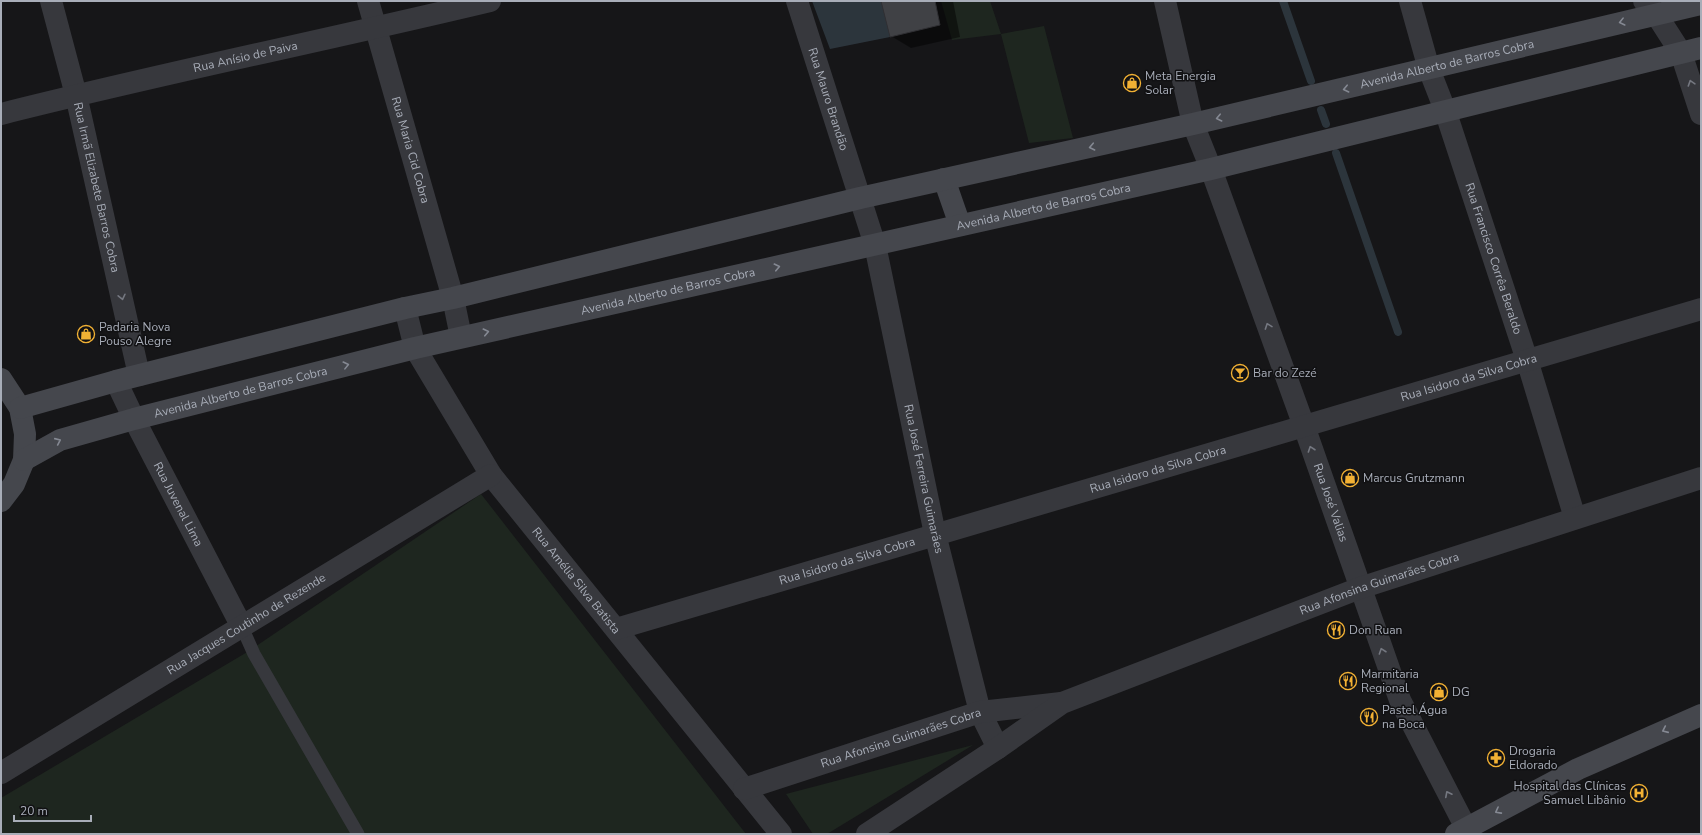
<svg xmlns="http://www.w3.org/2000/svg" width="1702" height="835" font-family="'Nunito Sans',sans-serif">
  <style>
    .green { fill: #1e261f }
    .water { fill: #2c353c }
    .shadow { fill: #0007 }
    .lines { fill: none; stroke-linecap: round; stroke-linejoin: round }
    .stream { stroke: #2c353c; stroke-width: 8 }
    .building { fill: #404145; stroke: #303034 }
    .lane { stroke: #37383d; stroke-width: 13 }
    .street { stroke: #37383d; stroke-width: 22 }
    .secondary { stroke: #45474d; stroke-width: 22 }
    .oneway { stroke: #858993 }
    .oneway2 { stroke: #757881 }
    .labels { text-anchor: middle; stroke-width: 3; stroke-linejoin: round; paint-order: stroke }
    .street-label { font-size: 12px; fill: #a8adb8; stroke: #111113 }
    .poi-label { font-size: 12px; fill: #a8adb8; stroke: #111113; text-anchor: start }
  </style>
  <rect width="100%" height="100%" fill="#161618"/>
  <path class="green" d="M 941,1 L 990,1 L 1001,34 L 1044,26 L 1073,138 L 1029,143 L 1001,34 L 952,40 Z
    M 481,494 L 746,834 L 1,834 L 1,798 L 249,651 Z
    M 973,745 L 827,834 L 813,834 L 786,794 Z"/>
  <path class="water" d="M 812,1 L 881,1 L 890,37 L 830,49 Z"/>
  <path class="shadow" d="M 882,1 L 953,1 L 960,37 L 911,48 L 891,36 Z"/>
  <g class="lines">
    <path class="stream" d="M 1283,1 L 1311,81
      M 1321,110 L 1326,124
      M 1336,153 L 1398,332"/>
  </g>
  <path class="building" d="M 881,1 L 935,1 L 940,25 L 890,37 Z"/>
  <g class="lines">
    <path class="lane" d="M 242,627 L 254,654 L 358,834"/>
    <g class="street">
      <path id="s1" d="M 51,1 L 76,95 L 139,375"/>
      <path id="s2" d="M 368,1 L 453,298 L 461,337"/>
      <path id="s3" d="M 797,1 L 875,245 L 935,534 L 980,712 L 998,748"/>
      <path id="s4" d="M 1165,1 L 1193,124 L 1211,169 L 1304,426 L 1400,700 L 1466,828"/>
      <path id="s5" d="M 1410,1 L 1429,69 L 1445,110 L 1527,360 L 1575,518"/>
      <path d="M 1644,1 L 1656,14 L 1681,53 L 1701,114"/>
      <path id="s6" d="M 1,114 C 163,73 327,40 490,1"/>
      <path id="s7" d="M 405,308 L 415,348 L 491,475 L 781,834"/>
      <path id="s8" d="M 116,381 L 134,419 L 242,627"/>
      <path id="s9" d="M 616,629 L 1701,309"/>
      <path id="s10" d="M 1,773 L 491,475"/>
      <path id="s11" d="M 744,789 L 980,712 L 1061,703"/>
      <path id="s12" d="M 867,834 L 998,748 L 1062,703 L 1360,588 L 1701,478"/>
    </g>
    <g class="secondary">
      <path d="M 944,179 L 960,225"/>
      <path d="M 1,379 L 20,408 L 25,434 L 24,460 L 14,484 L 1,501"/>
      <path id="s13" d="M 20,408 L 116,381 L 405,308 L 453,298 L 860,198 L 1193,124 L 1701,4"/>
      <path id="s14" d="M 24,460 L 60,440 L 134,419 L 415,348 L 1211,169 L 1701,48"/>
      <path d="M 1456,834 L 1578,769 L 1701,715"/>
    </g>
  </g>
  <defs><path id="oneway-chevron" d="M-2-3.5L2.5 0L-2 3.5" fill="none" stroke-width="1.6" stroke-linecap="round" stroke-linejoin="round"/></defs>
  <g class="oneway">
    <use href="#oneway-chevron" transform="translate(1622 22) rotate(166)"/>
    <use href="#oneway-chevron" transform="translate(1346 89) rotate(167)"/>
    <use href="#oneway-chevron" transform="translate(1219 118) rotate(167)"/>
    <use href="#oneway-chevron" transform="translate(1092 147) rotate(168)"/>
    <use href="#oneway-chevron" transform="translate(777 267) rotate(-13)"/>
    <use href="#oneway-chevron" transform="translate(486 332) rotate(-13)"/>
    <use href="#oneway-chevron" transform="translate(346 365) rotate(-14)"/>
    <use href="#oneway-chevron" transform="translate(58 441) rotate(-24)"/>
    <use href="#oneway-chevron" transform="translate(1665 730) rotate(156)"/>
    <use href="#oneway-chevron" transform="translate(1498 811) rotate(152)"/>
  </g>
  <g class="oneway2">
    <use href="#oneway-chevron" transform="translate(1691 83) rotate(-108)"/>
    <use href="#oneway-chevron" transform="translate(122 297) rotate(77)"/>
    <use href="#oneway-chevron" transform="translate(1268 326) rotate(-110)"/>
    <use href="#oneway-chevron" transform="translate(1311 449) rotate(-109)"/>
    <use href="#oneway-chevron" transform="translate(1382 651) rotate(-109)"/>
    <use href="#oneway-chevron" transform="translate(1448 794) rotate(-117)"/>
  </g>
  <defs>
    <g id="shop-ring" transform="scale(0.9)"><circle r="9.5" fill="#111113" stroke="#f2b134" stroke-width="1.5"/><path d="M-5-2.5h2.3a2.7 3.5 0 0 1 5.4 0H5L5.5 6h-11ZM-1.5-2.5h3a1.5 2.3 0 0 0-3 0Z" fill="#f2b134"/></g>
    <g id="bar-ring" transform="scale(0.9)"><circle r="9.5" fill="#111113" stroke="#f2b134" stroke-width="1.5"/><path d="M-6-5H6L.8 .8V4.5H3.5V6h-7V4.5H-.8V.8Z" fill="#f2b134"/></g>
    <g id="restaurant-ring" transform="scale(0.9)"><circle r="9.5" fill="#111113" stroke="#f2b134" stroke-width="1.5"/><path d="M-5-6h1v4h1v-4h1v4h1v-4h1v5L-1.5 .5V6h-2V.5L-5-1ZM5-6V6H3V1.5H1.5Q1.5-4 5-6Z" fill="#f2b134"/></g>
    <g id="pharmacy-ring" transform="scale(0.9)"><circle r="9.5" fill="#111113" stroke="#f2b134" stroke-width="1.5"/><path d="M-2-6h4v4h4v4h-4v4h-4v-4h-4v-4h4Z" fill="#f2b134"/></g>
    <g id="hospital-ring" transform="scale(0.9)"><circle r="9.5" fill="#111113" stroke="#f2b134" stroke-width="1.5"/><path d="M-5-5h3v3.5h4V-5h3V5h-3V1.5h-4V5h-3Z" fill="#f2b134"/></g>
  </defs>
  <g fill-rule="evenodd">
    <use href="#shop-ring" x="1132" y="83"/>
    <use href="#shop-ring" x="86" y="334"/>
    <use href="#bar-ring" x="1240" y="373"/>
    <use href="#shop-ring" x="1350" y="478"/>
    <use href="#restaurant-ring" x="1336" y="630"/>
    <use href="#restaurant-ring" x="1348" y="681"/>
    <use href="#shop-ring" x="1439" y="692"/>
    <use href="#restaurant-ring" x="1369" y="717"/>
    <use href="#pharmacy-ring" x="1496" y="758"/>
    <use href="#hospital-ring" x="1639" y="793"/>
  </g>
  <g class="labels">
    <g class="street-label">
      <text dy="4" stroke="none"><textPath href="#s6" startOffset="251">Rua Anísio de Paiva</textPath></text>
      <text dy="4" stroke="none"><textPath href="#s13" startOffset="1468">Avenida Alberto de Barros Cobra</textPath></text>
      <text dy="4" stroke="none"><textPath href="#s3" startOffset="103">Rua Mauro Brandão</textPath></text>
      <text dy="4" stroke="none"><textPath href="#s2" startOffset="155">Rua Maria Cid Cobra</textPath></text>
      <text dy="4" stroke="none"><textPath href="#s1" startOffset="192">Rua Irmã Elizabete Barros Cobra</textPath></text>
      <text dy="4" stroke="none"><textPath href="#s14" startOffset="1052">Avenida Alberto de Barros Cobra</textPath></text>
      <text dy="4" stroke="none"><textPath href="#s5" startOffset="271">Rua Francisco Corrêa Beraldo</textPath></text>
      <text dy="4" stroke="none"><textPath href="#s14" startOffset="667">Avenida Alberto de Barros Cobra</textPath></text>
      <text dy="4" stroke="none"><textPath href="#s9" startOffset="889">Rua Isidoro da Silva Cobra</textPath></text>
      <text dy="4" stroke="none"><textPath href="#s14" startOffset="228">Avenida Alberto de Barros Cobra</textPath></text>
      <text dy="4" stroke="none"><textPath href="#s9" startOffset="565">Rua Isidoro da Silva Cobra</textPath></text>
      <text dy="4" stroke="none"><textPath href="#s3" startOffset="495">Rua José Ferreira Guimarães</textPath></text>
      <text dy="4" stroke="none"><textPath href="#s4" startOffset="529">Rua José Valias</textPath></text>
      <text dy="4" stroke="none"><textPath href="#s8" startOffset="138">Rua Juvenal Lima</textPath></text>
      <text dy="4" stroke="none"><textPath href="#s9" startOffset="241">Rua Isidoro da Silva Cobra</textPath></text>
      <text dy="4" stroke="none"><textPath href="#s7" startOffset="325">Rua Amélia Silva Batista</textPath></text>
      <text dy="4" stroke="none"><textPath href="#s12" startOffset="574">Rua Afonsina Guimarães Cobra</textPath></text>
      <text dy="4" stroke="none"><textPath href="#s10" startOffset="287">Rua Jacques Coutinho de Rezende</textPath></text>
      <text dy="4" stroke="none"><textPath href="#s11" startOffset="165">Rua Afonsina Guimarães Cobra</textPath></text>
    </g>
    <g class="poi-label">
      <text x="1145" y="80">Meta Energia<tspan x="1145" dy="14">Solar</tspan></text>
      <text x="99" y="331">Padaria Nova<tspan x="99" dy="14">Pouso Alegre</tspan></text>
      <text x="1253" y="377">Bar do Zezé</text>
      <text x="1363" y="482">Marcus Grutzmann</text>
      <text x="1349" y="634">Don Ruan</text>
      <text x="1361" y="678">Marmitaria<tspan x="1361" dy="14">Regional</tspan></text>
      <text x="1452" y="696">DG</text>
      <text x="1382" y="714">Pastel Água<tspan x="1382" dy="14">na Boca</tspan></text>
      <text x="1509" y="755">Drogaria<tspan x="1509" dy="14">Eldorado</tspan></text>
      <text x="1626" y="790" text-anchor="end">Hospital das Clínicas<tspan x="1626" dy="14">Samuel Libânio</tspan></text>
    </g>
  </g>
  <rect width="1702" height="835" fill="none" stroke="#a8adb8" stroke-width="4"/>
  <path d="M14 815v6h77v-6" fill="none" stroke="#a8adb8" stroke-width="2"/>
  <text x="20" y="815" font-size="12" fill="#a8adb8" stroke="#111113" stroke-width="3" paint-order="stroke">20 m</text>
</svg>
